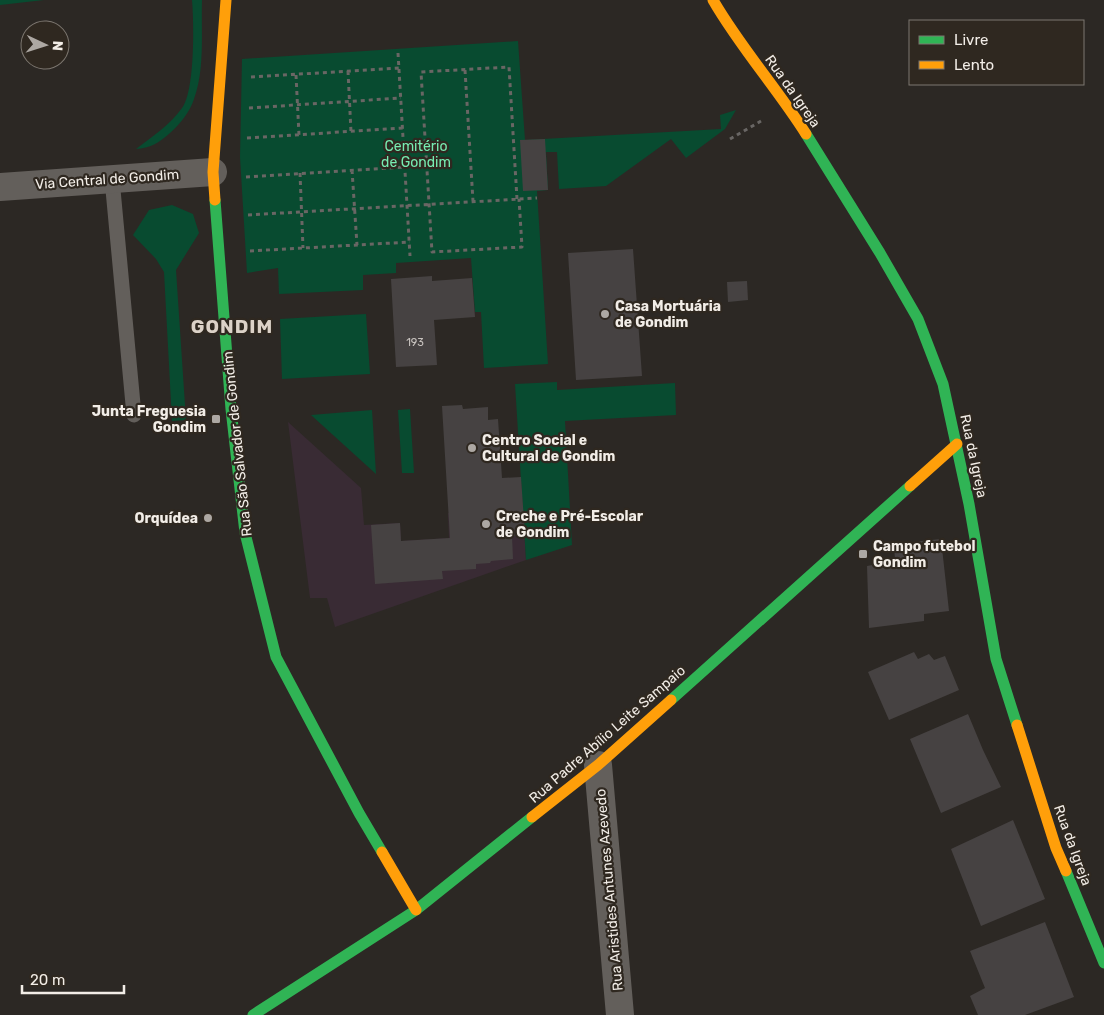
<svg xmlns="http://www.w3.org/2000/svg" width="1104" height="1015" font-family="Rubik,sans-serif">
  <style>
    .education { fill: #392b34 }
    .green { fill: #084b30 }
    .building { fill: #464242 }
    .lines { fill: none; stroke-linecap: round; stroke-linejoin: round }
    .path { stroke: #696664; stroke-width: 3; stroke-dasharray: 4 4; stroke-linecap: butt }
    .lane { stroke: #635f5b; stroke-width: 15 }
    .street { stroke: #635f5b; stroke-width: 28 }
    .fast { stroke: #30b455; stroke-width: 11 }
    .slow { stroke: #ff9f0a; stroke-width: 11 }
    .poi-dot { fill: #ada8a3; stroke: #2f2820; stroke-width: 2 }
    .labels { text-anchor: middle; stroke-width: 4.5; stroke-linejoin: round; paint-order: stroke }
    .number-label { font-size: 11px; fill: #c7c2be }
    .street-label { font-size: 14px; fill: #f2ede7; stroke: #2f2820 }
    .park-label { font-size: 14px; fill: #77ecb2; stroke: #2f2820 }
    .poi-label { font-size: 14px; font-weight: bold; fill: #f2ede7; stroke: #2f2820; text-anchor: start }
    .district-label { font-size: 19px; font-weight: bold; letter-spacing: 1px; fill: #dcd2c8; stroke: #2f2820 }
  </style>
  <rect width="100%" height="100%" fill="#2c2824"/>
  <path class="education" d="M 288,422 L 361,488 L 364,525 L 400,523 L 401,541 L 449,538 L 448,513 L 523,509 L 526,560 L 335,627 L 327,598 L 310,598 Z"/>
  <path class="green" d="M 0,0 L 44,0 L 0,5 Z
    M 192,0 L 202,0 C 201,32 205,69 194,99 C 190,112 180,124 170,133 C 159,143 150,148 136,149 C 153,136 170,125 182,108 C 195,91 194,22 192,0 Z
    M 518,41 L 525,140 L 721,129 L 720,115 L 736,110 L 725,129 L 686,158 L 671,139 L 606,186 L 559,189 L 557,152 L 546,152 L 548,190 L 537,191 L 548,364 L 484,368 L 481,312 L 475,312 L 471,258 L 396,263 L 396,273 L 363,275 L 363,290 L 279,294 L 278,268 L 247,273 L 240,157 L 242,59 Z
    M 172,205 L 193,214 L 199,233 L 176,270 L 186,420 L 172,421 L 164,272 L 156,259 L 133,235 L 149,210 Z
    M 366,314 L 370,374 L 282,379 L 280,319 Z
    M 557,382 L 557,390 L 675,383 L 676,415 L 565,421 L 572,545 L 526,560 L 515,384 Z
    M 410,409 L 414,473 L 402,473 L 398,410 Z
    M 372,410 L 376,474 L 311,415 Z"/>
  <path class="building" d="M 545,139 L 548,190 L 523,191 L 520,140 Z
    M 633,249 L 642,376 L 576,380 L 568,253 Z
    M 432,276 L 432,281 L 472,278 L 475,317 L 434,320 L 437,365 L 396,367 L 391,279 Z
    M 747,281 L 748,300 L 728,302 L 727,282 Z
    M 462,405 L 463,409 L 488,407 L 488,420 L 498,419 L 502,478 L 521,477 L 525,535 L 512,536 L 513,559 L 491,561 L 490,563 L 476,564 L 476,569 L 442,571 L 443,579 L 375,584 L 371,525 L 400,523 L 401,541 L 450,538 L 442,406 Z
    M 941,539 L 949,611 L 924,614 L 924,621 L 869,628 L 867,566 L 895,561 L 894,544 Z
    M 914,652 L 918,659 L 929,654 L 934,660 L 945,656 L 959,690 L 889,720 L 868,672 Z
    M 968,714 L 983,750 L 1001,787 L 941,813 L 910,739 Z
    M 1013,820 L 1045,899 L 981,926 L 951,849 Z
    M 1045,922 L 1074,997 L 1025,1015 L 978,1015 L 970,996 L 985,988 L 970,951 Z"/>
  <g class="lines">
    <path class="path" d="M 398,53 L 410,256
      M 465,70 L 473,201
      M 348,71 L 351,132
      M 296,75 L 299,135
      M 251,77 L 400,68
      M 249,108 L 401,98
      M 247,138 L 403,128
      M 730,139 L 761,121
      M 352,170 L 357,245
      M 300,173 L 303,248
      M 246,177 L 405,167
      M 517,199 L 509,67 L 421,72 L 432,252 L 522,247 L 519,199
      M 248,215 L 537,198
      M 250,251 L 410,242"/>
    <path class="lane" d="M 112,179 L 134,415"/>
    <path class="street" d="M 0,187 L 213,172
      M 598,765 L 620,1015"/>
    <path class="fast" d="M 806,134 L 880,253 L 918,319 L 943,384 L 969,504 L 996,659 L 1017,725
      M 215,200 L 231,409 L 245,533 L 276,657 L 359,813 L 382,852
      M 671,700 L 910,486
      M 1066,871 L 1104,963
      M 253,1015 L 416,910 L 532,817"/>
    <path class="slow" d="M 713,0 C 740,47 777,88 806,134
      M 215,200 L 213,172 L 226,0
      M 910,486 L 957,444
      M 1017,725 L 1056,848 L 1066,871
      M 532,817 L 598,765 L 671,700
      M 382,852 L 416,910"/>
  </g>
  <g class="poi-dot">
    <circle cx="605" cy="314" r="5"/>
    <rect x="211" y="414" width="10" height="10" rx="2.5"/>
    <circle cx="472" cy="448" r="5"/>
    <circle cx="208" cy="518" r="5"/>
    <circle cx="486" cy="524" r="5"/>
    <rect x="858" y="549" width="10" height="10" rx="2.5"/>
  </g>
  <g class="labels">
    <g class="number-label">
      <text x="415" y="346">193</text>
    </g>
    <g class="street-label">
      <text transform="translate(793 91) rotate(55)" y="5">Rua da Igreja</text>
      <text transform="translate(107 179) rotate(-4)" y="5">Via Central de Gondim</text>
      <text transform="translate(237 444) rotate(-96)" y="5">Rua São Salvador de Gondim</text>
      <text transform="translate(974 456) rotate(78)" y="5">Rua da Igreja</text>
      <text transform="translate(607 734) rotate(-41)" y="5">Rua Padre Abílio Leite Sampaio</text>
      <text transform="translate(1073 845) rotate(70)" y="5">Rua da Igreja</text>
      <text transform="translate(609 890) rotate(-95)" y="5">Rua Aristides Antunes Azevedo</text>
    </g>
    <g class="park-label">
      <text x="416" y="151">Cemitério<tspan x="416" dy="16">de Gondim</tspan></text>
    </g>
    <g class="poi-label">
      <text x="615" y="311">Casa Mortuária<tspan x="615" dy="16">de Gondim</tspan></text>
      <text x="206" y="416" text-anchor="end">Junta Freguesia<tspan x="206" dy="16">Gondim</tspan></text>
      <text x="482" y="445">Centro Social e<tspan x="482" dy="16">Cultural de Gondim</tspan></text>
      <text x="496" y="521">Creche e Pré-Escolar<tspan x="496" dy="16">de Gondim</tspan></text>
      <text x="198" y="523" text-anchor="end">Orquídea</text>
      <text x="873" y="551">Campo futebol<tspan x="873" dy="16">Gondim</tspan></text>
    </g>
    <g class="district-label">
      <text x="232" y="333">GONDIM</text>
    </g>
  </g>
  <rect x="909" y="20" width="175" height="65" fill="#2f2820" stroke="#7d7770"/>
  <rect x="919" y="36" width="25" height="8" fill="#30b455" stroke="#7d7770"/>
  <text x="954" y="45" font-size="15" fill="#f2ede7">Livre</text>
  <rect x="919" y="61" width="25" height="8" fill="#ff9f0a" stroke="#7d7770"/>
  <text x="954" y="70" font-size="15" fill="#f2ede7">Lento</text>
  <g transform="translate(45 45) rotate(94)"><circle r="24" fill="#2f2820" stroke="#7d7770"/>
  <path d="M0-4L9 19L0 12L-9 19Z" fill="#ada8a3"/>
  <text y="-8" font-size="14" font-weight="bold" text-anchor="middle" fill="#f2ede7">N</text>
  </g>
  <path d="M22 985v8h102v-8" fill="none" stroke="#f2ede7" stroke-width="2.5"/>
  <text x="30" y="985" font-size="15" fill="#f2ede7" stroke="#2f2820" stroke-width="4" paint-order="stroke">20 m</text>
</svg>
